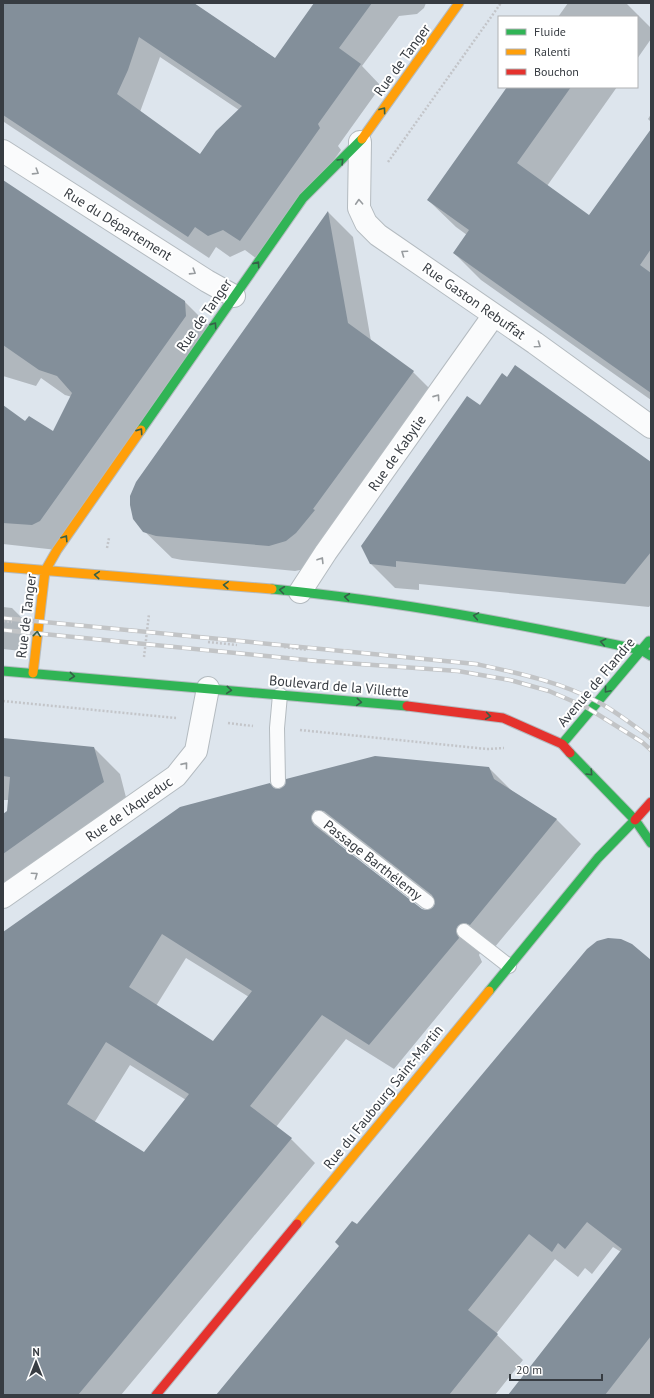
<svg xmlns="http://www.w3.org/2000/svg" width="654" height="1398" font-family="'PT Sans',sans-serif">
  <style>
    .shadow { fill: #0003; fill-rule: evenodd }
    .building { fill: #838f9a; fill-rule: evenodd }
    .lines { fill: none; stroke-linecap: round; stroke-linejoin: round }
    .lane-casing { stroke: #b4bbc0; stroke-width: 16 }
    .street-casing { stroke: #b4bbc0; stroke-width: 24 }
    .fast-casing { stroke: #b4bbc0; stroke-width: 11 }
    .slow-casing { stroke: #b4bbc0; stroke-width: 11 }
    .jam-casing { stroke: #b4bbc0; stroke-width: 11 }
    .path { stroke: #c3c5c9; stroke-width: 2.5; stroke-dasharray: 2 2; stroke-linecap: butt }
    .lane { stroke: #fafbfc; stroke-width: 14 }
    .street { stroke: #fafbfc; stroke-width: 22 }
    .fast { stroke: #30b455; stroke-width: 9 }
    .slow { stroke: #ff9f0a; stroke-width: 9 }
    .jam { stroke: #e5322d; stroke-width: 9 }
    .rail-casing { stroke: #c2c4c6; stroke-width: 4.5 }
    .rail { stroke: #fff; stroke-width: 3; stroke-dasharray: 9; stroke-linecap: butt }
    .oneway { stroke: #356048 }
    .oneway2 { stroke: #989c9f }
    .labels { text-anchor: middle; stroke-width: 4; stroke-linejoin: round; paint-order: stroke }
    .street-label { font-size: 14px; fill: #373c42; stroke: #fff }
  </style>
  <rect width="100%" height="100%" fill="#dde5ed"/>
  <path class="shadow" d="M 3,3 L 192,3 L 276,59 L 316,3 L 426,3 L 424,8 L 417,14 L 399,16 L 362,66 L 381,86 L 338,146 L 341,150 L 261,262 L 245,250 L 230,257 L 216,247 L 209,258 L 4,122 L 3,124 ZM 160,57 L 239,110 L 200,155 L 140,112 Z
    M 568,3 L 626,3 L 651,28 L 651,39 L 637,59 L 637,17 L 558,17 Z
    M 508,87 L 617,87 L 547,186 L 589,216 L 651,132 L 651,400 L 481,280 L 454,253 L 467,235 L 456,227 L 428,200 Z
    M 651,114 L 651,122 L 648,119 Z
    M 3,182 L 184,301 L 210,327 L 57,550 L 3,544 L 3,406 L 25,423 L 54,433 L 72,397 L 65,395 L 41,378 L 36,386 L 3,376 Z
    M 328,212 L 353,237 L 371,341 L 413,372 L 438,397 L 305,569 L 295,571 L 182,560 L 172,558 L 141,528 Z
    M 480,407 L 651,463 L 651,604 L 649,607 L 419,584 L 419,590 L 395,588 L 371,564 Z
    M 3,607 L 12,608 L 24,620 L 21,651 L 3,649 Z
    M 3,739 L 94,748 L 120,774 L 129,809 L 3,898 L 3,815 L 8,811 L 9,800 L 3,800 Z
    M 489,768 L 513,792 L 557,820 L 581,844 L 494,948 L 482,949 L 479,955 L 482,962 L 394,1069 L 346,1039 L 276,1127 L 291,1139 L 315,1163 L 121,1395 L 3,1395 L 3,934 L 275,790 ZM 349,835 L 435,902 L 436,904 L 430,911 L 421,910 L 334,842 L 337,836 ZM 186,958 L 249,997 L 213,1042 L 156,1006 ZM 130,1065 L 186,1100 L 144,1153 L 94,1123 Z
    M 651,961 L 651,1395 L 510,1395 L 621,1252 L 613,1247 L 592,1274 L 585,1268 L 578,1277 L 555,1259 L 496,1334 L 523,1360 L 495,1395 L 217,1395 L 357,1225 Z"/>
  <path class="building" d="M 3,3 L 194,3 L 275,58 L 314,3 L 372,3 L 339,48 L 361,64 L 318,124 L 320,128 L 240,241 L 223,230 L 208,236 L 195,227 L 188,237 L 3,115 ZM 139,37 L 242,106 L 216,131 L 200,154 L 117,94 L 128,70 Z
    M 507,87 L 571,87 L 517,163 L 589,215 L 651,129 L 651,249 L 640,265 L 651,273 L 651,393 L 453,253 L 469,230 L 427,200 Z
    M 3,180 L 185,301 L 186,316 L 40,521 L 32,525 L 3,523 L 3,405 L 25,421 L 29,416 L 53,431 L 72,393 L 57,376 L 39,370 L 3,345 Z
    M 328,211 L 348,323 L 414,371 L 313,509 L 315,510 L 296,533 L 286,541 L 269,546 L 156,536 L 143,532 L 133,519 L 130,505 L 130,496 L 136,482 Z
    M 515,365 L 651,462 L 651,552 L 625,584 L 396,561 L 396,567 L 370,564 L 361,546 L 460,406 L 467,396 L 480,405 L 502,373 L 507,377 Z
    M 3,738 L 94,747 L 104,782 L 3,854 L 3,814 L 7,811 L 10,777 L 3,776 Z
    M 375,756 L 489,767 L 494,779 L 557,819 L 470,925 L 465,923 L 458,926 L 456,930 L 459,938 L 369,1045 L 322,1015 L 250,1106 L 292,1138 L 78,1395 L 3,1395 L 3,932 L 180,807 L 270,783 L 274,788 L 279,789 L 285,785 L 286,779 ZM 315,810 L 324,811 L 432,895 L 435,903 L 433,907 L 426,910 L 422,909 L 314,825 L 311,817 ZM 162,934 L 252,991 L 213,1041 L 129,987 ZM 106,1042 L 189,1094 L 144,1152 L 67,1104 Z
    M 608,938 L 621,939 L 632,944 L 651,960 L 651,1336 L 605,1395 L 508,1395 L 622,1249 L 587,1222 L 565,1249 L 558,1243 L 552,1252 L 529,1234 L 468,1310 L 498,1334 L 449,1395 L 216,1395 L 339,1246 L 335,1242 L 352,1221 L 357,1224 L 587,949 L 597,941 Z"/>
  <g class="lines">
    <g class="lane-casing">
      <path id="lane" d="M 278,781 L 277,728 L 280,695
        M 319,818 L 427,902
        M 464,931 L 509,966"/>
    </g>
    <g class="street-casing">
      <path id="street" d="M 360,142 L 359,208 L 366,223 L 378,235 L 535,343 L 651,427
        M 3,151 L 207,281 L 234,296
        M 300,592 L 326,552 L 494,315
        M 3,897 L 176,776 L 196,751 L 208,688"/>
    </g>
    <g class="fast-casing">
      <path id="fast" d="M 141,430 L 303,198 L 362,139
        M 272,589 C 397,601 519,624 641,650 L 651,656
        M 3,671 L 407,706
        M 562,744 L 649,641
        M 570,753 L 635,820 L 651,843
        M 489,991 L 598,858 L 635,820"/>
    </g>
    <g class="slow-casing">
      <path id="slow" d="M 362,139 L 459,3
        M 3,567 L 272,589
        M 33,673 L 45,571 L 57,550 L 141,430
        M 297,1224 L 489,991"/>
    </g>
    <g class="jam-casing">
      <path id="jam" d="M 407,706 L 503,718 L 562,744 L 570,753
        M 635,820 L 651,802
        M 156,1395 L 297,1224"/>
    </g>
    <path class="path" d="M 388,162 L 501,3
      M 107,548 L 109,538
      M 3,621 L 12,622
      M 208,642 L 237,645
      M 284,647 L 308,650
      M 144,657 L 149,614
      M 3,701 L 176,718
      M 228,723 L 253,726
      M 300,730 L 487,749 L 504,748"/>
    <use href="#lane" class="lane"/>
    <use href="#street" class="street"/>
    <use href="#fast" class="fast"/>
    <use href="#slow" class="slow"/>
    <use href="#jam" class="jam"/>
    <g class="rail-casing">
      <path id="rail" d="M 3,618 L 476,664 C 518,673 562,682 600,703 C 618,713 634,726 651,738
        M 3,630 L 317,661 L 458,671 L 510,680 L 549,691 L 586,707 L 642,742 L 651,750"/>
    </g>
    <use href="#rail" class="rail"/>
  </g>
  <defs><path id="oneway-chevron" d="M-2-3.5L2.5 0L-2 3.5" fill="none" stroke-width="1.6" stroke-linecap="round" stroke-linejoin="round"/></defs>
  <g class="oneway">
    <use href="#oneway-chevron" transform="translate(383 110) rotate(-54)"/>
    <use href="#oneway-chevron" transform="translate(341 161) rotate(-45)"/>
    <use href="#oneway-chevron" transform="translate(257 264) rotate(-55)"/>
    <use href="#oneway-chevron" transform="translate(214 325) rotate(-55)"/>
    <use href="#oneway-chevron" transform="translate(140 431) rotate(-55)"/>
    <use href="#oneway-chevron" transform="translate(65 538) rotate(-57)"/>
    <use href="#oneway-chevron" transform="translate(97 575) rotate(-175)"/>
    <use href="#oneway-chevron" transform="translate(226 585) rotate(-176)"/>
    <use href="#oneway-chevron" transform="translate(282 590) rotate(-173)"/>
    <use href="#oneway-chevron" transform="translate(347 597) rotate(-173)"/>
    <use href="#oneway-chevron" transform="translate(476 616) rotate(-170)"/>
    <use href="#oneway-chevron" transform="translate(37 634) rotate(-84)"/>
    <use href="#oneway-chevron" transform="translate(603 642) rotate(-168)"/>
    <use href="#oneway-chevron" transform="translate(72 676) rotate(5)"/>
    <use href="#oneway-chevron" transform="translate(229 690) rotate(5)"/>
    <use href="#oneway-chevron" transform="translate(607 690) rotate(130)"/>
    <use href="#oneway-chevron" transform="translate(359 702) rotate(5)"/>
    <use href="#oneway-chevron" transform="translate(488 716) rotate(8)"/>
    <use href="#oneway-chevron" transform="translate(590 773) rotate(46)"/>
  </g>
  <g class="oneway2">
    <use href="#oneway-chevron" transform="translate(36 172) rotate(32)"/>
    <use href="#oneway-chevron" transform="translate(359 202) rotate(-93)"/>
    <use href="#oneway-chevron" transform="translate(404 253) rotate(-145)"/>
    <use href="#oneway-chevron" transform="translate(193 272) rotate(32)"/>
    <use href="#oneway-chevron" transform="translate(538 345) rotate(35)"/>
    <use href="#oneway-chevron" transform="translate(437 397) rotate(-55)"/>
    <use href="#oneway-chevron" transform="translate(321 560) rotate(-58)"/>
    <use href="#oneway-chevron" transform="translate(185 765) rotate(-51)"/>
    <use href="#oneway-chevron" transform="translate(35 875) rotate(-35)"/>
  </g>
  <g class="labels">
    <g class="street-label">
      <text transform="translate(402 60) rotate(-54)" y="5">Rue de Tanger</text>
      <text transform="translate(118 224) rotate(32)" y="5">Rue du Département</text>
      <text transform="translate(474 301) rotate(35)" y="5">Rue Gaston Rebuffat</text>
      <text transform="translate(204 315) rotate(-55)" y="5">Rue de Tanger</text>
      <text transform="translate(397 453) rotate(-55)" y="5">Rue de Kabylie</text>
      <text transform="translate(26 616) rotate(-83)" y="5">Rue de Tanger</text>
      <text transform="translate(596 682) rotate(-50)" y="5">Avenue de Flandre</text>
      <text transform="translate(339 686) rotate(5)" y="5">Boulevard de la Villette</text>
      <text transform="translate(129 809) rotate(-35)" y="5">Rue de l'Aqueduc</text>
      <text transform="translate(373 860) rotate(38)" y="5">Passage Barthélemy</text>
      <text transform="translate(383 1097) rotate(-51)" y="5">Rue du Faubourg Saint-Martin</text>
    </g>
  </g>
  <rect width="654" height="1398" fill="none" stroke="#373c42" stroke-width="8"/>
  <rect x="498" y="16" width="140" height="72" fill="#ffffff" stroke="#afb1b3"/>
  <rect x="506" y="29" width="20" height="6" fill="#30b455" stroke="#afb1b3"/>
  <text x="534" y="36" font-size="12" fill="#373c42">Fluide</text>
  <rect x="506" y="49" width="20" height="6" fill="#ff9f0a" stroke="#afb1b3"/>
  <text x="534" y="56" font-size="12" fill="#373c42">Ralenti</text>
  <rect x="506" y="69" width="20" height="6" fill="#e5322d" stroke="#afb1b3"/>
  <text x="534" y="76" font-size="12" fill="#373c42">Bouchon</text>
  <g transform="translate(36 1362)" stroke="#ffffff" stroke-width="3" paint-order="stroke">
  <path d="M0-3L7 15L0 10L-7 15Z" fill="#373c42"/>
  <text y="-6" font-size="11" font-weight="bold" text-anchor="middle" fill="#373c42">N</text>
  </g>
  <path d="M510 1374v6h92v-6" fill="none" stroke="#373c42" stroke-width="2"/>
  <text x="516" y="1374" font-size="12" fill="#373c42" stroke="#ffffff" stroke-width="3" paint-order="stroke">20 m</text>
</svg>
